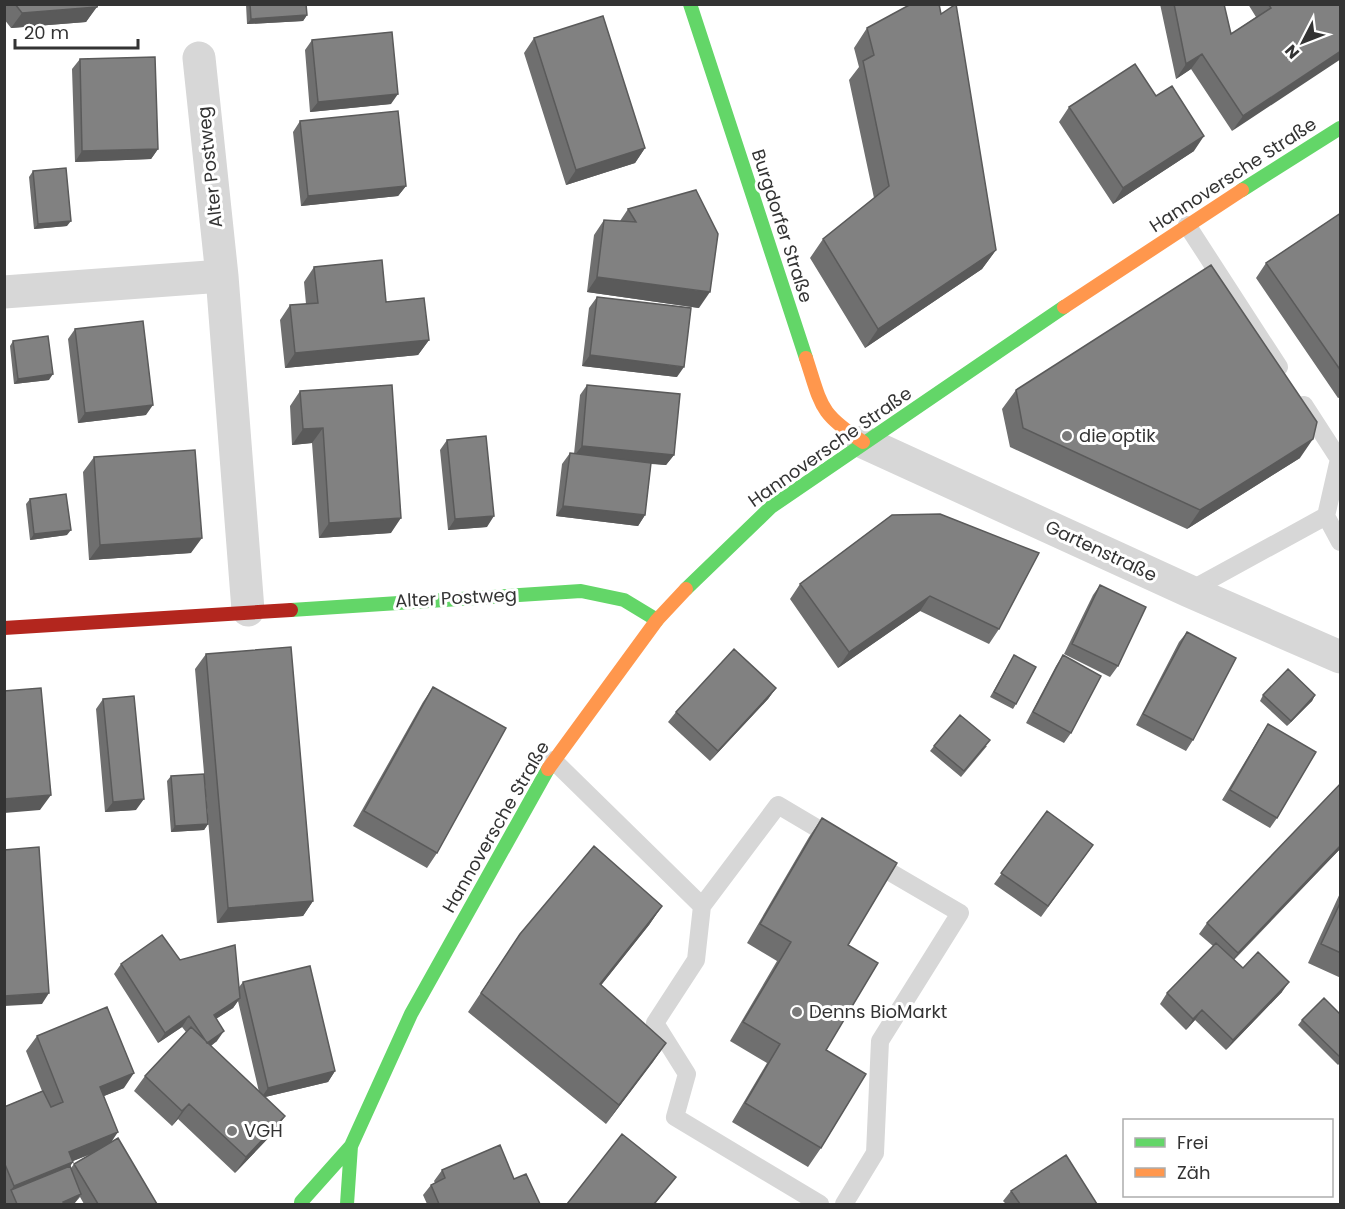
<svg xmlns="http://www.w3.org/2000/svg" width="1345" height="1209" font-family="Poppins,sans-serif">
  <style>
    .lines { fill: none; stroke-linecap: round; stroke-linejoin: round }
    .lane { stroke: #d7d7d7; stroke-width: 18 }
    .street { stroke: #d7d7d7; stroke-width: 33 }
    .fast { stroke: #63d668; stroke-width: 14 }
    .slow { stroke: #ff974d; stroke-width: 14 }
    .jam { stroke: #b3261e; stroke-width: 14 }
    .wall { fill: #6f6f6f; fill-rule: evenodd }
    .shaded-wall { fill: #5a5a5a }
    .building { fill: #818181; stroke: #5a5a5a; stroke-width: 1.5 }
    .poi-dot { fill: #7a7a7a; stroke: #fff; stroke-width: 2 }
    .labels { text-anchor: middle; stroke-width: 6; stroke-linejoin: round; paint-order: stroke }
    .street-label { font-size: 18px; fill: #333; stroke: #fff }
    .poi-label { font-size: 18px; fill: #333; stroke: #fff; text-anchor: start }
  </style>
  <rect width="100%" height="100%" fill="#fff"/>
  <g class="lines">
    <path class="lane" d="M 1187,225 L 1279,367
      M 1304,405 L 1339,459 L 1326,516 L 1340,542
      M 1189,591 L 1326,516
      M 553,760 L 702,906
      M 820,1204 L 675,1117 L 687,1074 L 655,1023 L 696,960 L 702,906 L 778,805 L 837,840
      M 844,1204 L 875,1153 L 880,1041 L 960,913 L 871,861"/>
    <path class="street" d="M 199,58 L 222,276
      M 4,292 L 222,276 L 248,610
      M 863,442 L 1189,591 L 1340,657"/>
    <path class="fast" d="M 690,4 L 806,358
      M 1242,190 L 1340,128
      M 686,589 L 771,507 L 1064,307
      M 291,610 L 581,591 L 624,600 L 657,620
      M 301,1202 L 351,1146 L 411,1014 L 548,769
      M 347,1204 L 351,1146"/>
    <path class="slow" d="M 1064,307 L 1242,190
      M 806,358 C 822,407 819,413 863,442
      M 548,769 L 657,620 L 686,589"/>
    <path class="jam" d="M 4,628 L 291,610"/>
  </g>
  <path class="wall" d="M 4,4 L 98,4 L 86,22 L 11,28 L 4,19 Z
    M 246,4 L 306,4 L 307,15 L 303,21 L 247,24 Z
    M 1160,4 L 1224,4 L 1231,34 L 1256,17 L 1248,4 L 1341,4 L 1232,131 L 1191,69 L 1176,79 Z
    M 867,28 L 996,250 L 982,269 L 865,348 L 810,258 L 823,239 L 874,198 L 849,80 L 859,67 L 854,48 Z
    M 534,38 L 645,148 L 635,163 L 566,185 L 524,53 Z
    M 312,40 L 391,104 L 310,112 L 305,50 Z
    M 80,59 L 158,149 L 151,159 L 75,162 L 72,69 Z
    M 1069,107 L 1194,151 L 1113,204 L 1059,122 Z
    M 300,121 L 406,186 L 398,196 L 301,206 L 293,132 Z
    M 33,171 L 67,226 L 34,229 L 29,177 Z
    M 628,209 L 699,308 L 587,292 L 594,235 L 604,220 L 620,221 Z
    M 1341,213 L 1341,397 L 1338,398 L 1256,278 L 1266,263 Z
    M 314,267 L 386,302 L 429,340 L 418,355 L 285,368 L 280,320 L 290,305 L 306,304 L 304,282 Z
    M 597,297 L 677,377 L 582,366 L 589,308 Z
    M 75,329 L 146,415 L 78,423 L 68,339 Z
    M 13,341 L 49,380 L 14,384 L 10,346 Z
    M 587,385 L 674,455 L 666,465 L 651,464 L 645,515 L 638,526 L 556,516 L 562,464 L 570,453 L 574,454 L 580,395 Z
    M 1016,390 L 1300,458 L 1187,529 L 1010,447 L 1002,409 Z
    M 300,391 L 391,533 L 319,538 L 312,443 L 292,445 L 290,406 Z
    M 447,440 L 487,527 L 448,530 L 440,450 Z
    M 94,457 L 191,553 L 89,560 L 83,472 Z
    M 30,499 L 67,535 L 30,540 L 26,504 Z
    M 892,515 L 999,629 L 989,644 L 920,611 L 838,668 L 790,599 L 800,584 Z
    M 1100,585 L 1118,666 L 1110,677 L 1064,654 L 1093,595 Z
    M 1187,632 L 1193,740 L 1186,751 L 1136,725 L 1179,642 Z
    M 206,654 L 313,901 L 303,916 L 217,923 L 195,669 Z
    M 1014,655 L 1016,704 L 1013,709 L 990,697 Z
    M 1063,655 L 1071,733 L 1064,743 L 1026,723 L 1056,666 Z
    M 433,687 L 437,853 L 427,868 L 353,826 L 423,702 Z
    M 776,688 L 768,699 L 710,761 L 668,722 L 676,712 Z
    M 1263,695 L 1315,695 L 1312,701 L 1287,726 L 1260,701 Z
    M 103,699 L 136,810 L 105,812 L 96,709 Z
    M 1268,724 L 1277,818 L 1270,828 L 1222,800 L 1261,735 Z
    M 934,746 L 987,746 L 961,777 L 930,751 Z
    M 171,776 L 208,824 L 204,830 L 171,832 L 167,781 Z
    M 1341,783 L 1341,848 L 1234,960 L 1243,968 L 1282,992 L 1226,1050 L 1195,1020 L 1186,1030 L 1160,1004 L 1167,993 L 1213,946 L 1199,934 L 1207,923 Z
    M 1047,811 L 1093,845 L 1041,917 L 994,884 Z
    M 822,818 L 848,945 L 826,1050 L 821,1148 L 808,1167 L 732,1122 L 767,1063 L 730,1041 L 777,961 L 747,943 L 809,837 Z
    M 1341,891 L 1341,978 L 1308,963 Z
    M 662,906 L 649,925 L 601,985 L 666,1043 L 606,1124 L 468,1012 L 520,934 Z
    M 180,960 L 239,987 L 243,982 L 335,1071 L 328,1082 L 265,1097 L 275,1131 L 235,1173 L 178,1119 L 172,1126 L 134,1091 L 145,1076 L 186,1032 L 182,1027 L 158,1043 L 114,974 L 121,964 ZM 238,1001 L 259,1092 L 211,1046 L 217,1041 L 216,1019 L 233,1008 Z
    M 1341,1015 L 1341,1062 L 1338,1065 L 1298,1025 L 1302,1020 Z
    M 37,1036 L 124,1088 L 104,1096 L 111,1142 L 157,1204 L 84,1204 L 80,1197 L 74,1204 L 5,1204 L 4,1203 L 4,1107 L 42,1091 L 26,1051 ZM 91,1154 L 74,1164 L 71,1168 L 70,1166 L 73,1161 Z
    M 442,1170 L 514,1179 L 539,1204 L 427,1204 L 423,1195 L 431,1185 L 435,1183 L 434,1181 Z
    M 1011,1191 L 1097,1204 L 1006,1204 L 1003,1201 Z"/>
  <path class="shaded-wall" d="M 97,7 L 86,22 L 11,28 L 22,13 Z
    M 307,15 L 303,21 L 247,24 L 251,19 Z
    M 1341,51 L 1341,59 L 1232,131 L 1243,116 Z
    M 1202,54 L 1191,69 L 1176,79 L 1186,64 Z
    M 398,94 L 391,104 L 310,112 L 318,102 Z
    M 1204,136 L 1194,151 L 1113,204 L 1123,188 Z
    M 645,148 L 635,163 L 566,185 L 576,170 Z
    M 158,149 L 151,159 L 75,162 L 82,151 Z
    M 406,186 L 398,196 L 301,206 L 308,196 Z
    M 71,221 L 67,226 L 34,229 L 38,224 Z
    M 996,250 L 982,269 L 865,348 L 878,329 Z
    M 597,277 L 710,292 L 699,308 L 587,292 Z
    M 429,340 L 418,355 L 285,368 L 295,353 Z
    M 590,355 L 684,367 L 677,377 L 582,366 Z
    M 53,374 L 49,380 L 14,384 L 18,379 Z
    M 153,405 L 146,415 L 78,423 L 85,413 Z
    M 323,428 L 312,443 L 292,445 L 303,429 Z
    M 1313,439 L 1300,458 L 1187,529 L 1200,510 Z
    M 582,446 L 674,455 L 666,465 L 574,456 Z
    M 563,506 L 645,515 L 638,526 L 556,516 Z
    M 494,516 L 487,527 L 448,530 L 455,519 Z
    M 401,518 L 391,533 L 319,538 L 329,523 Z
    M 71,530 L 67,535 L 30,540 L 34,534 Z
    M 202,538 L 191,553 L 89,560 L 100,545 Z
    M 930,596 L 920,611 L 838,668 L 849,652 Z
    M 776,688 L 768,699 L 710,761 L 718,751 Z
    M 1315,695 L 1312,701 L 1287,726 L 1291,721 Z
    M 51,795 L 40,810 L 4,813 L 4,799 Z
    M 144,799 L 136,810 L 105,812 L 113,802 Z
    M 208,824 L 204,830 L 171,832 L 175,826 Z
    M 1341,845 L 1341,848 L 1230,963 L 1238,953 Z
    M 313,901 L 303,916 L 217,923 L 228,908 Z
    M 662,906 L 649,925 L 587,1003 L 600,984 Z
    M 1289,982 L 1282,992 L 1226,1050 L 1233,1040 Z
    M 49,993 L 42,1004 L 4,1006 L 4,996 Z
    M 240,998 L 233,1008 L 206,1025 L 214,1015 Z
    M 1202,1010 L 1195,1020 L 1186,1030 L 1193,1019 Z
    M 189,1016 L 182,1027 L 158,1043 L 165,1033 Z
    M 224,1031 L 217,1041 L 200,1053 L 207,1043 Z
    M 666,1043 L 653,1062 L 606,1124 L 619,1105 Z
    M 335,1071 L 328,1082 L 261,1098 L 268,1088 Z
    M 134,1073 L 124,1088 L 89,1102 L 100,1087 Z
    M 189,1104 L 178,1119 L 172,1126 L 182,1111 Z
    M 285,1116 L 275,1131 L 235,1173 L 246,1157 Z
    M 118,1132 L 108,1147 L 58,1167 L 69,1152 Z
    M 73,1162 L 63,1177 L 11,1190 L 14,1186 Z
    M 676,1177 L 655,1204 L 654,1204 Z
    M 81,1194 L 74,1204 L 62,1204 L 63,1202 Z"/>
  <path class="building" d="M 15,4 L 98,4 L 97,7 L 22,13 Z
    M 250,4 L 306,4 L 307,15 L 251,19 Z
    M 911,4 L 939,4 L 941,14 L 956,4 L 996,250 L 878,329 L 823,239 L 889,186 L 863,61 L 874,55 L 867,28 Z
    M 1174,4 L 1224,4 L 1231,34 L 1271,8 L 1268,4 L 1341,4 L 1341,51 L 1243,116 L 1202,54 L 1186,64 Z
    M 603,16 L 645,148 L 576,170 L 534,38 Z
    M 392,32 L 398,94 L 318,102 L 312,40 Z
    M 155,57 L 158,149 L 82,151 L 80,59 Z
    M 1135,64 L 1156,96 L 1172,86 L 1204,136 L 1123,188 L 1069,107 Z
    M 398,111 L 406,186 L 308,196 L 300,121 Z
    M 66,168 L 71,221 L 38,224 L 33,171 Z
    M 696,190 L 718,234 L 710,292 L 597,277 L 604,220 L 636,222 L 628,209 Z
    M 1341,213 L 1341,371 L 1266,263 Z
    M 382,260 L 386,302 L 424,298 L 429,340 L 295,353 L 290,305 L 318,303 L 314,267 Z
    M 1211,265 L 1317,422 L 1313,439 L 1200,510 L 1023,428 L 1016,390 Z
    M 597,297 L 691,308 L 684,367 L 590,355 Z
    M 143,321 L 153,405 L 85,413 L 75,329 Z
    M 48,336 L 53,374 L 18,379 L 13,341 Z
    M 392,385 L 401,518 L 329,523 L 323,428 L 303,429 L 300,391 Z
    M 587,385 L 680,394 L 674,455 L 582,446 Z
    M 486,436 L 494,516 L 455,519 L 447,440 Z
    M 195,450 L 202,538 L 100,545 L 94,457 Z
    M 570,453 L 651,463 L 645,515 L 563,506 Z
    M 66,494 L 71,530 L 34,534 L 30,499 Z
    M 940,514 L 1039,553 L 999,629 L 930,596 L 849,652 L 800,584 L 892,515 Z
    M 1100,585 L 1146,607 L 1118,666 L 1072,644 Z
    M 1187,632 L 1236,658 L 1193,740 L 1143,714 Z
    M 291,647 L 313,901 L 228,908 L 206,654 Z
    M 734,649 L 776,688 L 718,751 L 676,712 Z
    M 1014,655 L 1036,667 L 1016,704 L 994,692 Z
    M 1063,655 L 1101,676 L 1071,733 L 1033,712 Z
    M 1288,669 L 1315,695 L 1291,721 L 1263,695 Z
    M 433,687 L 506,728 L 437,853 L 364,811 Z
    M 41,688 L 51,795 L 4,799 L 4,691 Z
    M 134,696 L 144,799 L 113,802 L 103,699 Z
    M 960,715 L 990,740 L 964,771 L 934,746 Z
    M 1268,724 L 1316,752 L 1277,818 L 1230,790 Z
    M 204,774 L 208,824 L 175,826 L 171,776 Z
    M 1341,783 L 1341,845 L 1238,953 L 1207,923 Z
    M 1047,811 L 1093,845 L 1048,906 L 1001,873 Z
    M 822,818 L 897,863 L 848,945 L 878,963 L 826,1050 L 866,1074 L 821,1148 L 745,1103 L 780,1044 L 743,1022 L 791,942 L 760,924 Z
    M 594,846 L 662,906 L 600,984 L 666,1043 L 619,1105 L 481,993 L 520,934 Z
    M 39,847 L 49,993 L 4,996 L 4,850 Z
    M 1341,901 L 1341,953 L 1321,944 Z
    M 162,935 L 180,960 L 235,945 L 240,998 L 214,1015 L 224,1031 L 207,1043 L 189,1016 L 165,1033 L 121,964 Z
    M 1216,943 L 1243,968 L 1258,952 L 1289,982 L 1233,1040 L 1202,1010 L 1193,1019 L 1167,993 Z
    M 310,966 L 335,1071 L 268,1088 L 243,982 Z
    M 1324,998 L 1341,1015 L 1341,1058 L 1302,1020 Z
    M 107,1007 L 134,1073 L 100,1087 L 118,1132 L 69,1152 L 73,1162 L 14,1186 L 4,1162 L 4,1107 L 43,1091 L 51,1107 L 63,1102 L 37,1036 Z
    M 191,1027 L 285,1116 L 246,1157 L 189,1104 L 182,1111 L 145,1076 Z
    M 622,1134 L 676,1177 L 654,1204 L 567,1204 Z
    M 118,1138 L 157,1204 L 98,1204 L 74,1164 Z
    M 500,1145 L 514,1179 L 526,1174 L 540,1204 L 439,1204 L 431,1185 L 445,1178 L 442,1170 Z
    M 1066,1155 L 1097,1204 L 1020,1204 L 1011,1191 Z
    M 70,1166 L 81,1194 L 63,1202 L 64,1204 L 17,1204 L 11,1190 Z"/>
  <g class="poi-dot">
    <circle cx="1067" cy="436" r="6"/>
    <circle cx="797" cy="1012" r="6"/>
    <circle cx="232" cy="1131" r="6"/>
  </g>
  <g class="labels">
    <g class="street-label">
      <text transform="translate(210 167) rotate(-96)" y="6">Alter Postweg</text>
      <text transform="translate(1233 175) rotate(-33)" y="6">Hannoversche Straße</text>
      <text transform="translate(782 226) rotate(72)" y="6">Burgdorfer Straße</text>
      <text transform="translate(830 447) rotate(-35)" y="6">Hannoversche Straße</text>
      <text transform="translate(1101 551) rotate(25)" y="6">Gartenstraße</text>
      <text transform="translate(456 598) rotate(-3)" y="6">Alter Postweg</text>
      <text transform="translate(496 827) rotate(-60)" y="6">Hannoversche Straße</text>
    </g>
    <g class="poi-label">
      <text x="1079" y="442">die optik</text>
      <text x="809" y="1018">Denns BioMarkt</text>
      <text x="244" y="1137">VGH</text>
    </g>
  </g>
  <rect width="1345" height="1209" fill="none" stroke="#333333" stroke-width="12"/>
  <rect x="1123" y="1119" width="210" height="78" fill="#ffffff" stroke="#adadad" stroke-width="1.5"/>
  <rect x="1135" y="1138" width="30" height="9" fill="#63d668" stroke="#adadad" stroke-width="1.5"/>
  <text x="1177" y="1149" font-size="18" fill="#333333">Frei</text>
  <rect x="1135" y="1168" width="30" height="9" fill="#ff974d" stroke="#adadad" stroke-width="1.5"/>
  <text x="1177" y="1179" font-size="18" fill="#333333">Zäh</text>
  <g transform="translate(1303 42) rotate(228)" stroke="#ffffff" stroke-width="4.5" paint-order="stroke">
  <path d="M0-4.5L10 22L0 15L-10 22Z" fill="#333333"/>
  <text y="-9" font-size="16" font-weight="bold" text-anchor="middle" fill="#333333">N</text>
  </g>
  <path d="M15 39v9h123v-9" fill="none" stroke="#333333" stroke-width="3"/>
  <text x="24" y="39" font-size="18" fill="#333333" stroke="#ffffff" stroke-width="4.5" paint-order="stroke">20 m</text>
</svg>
